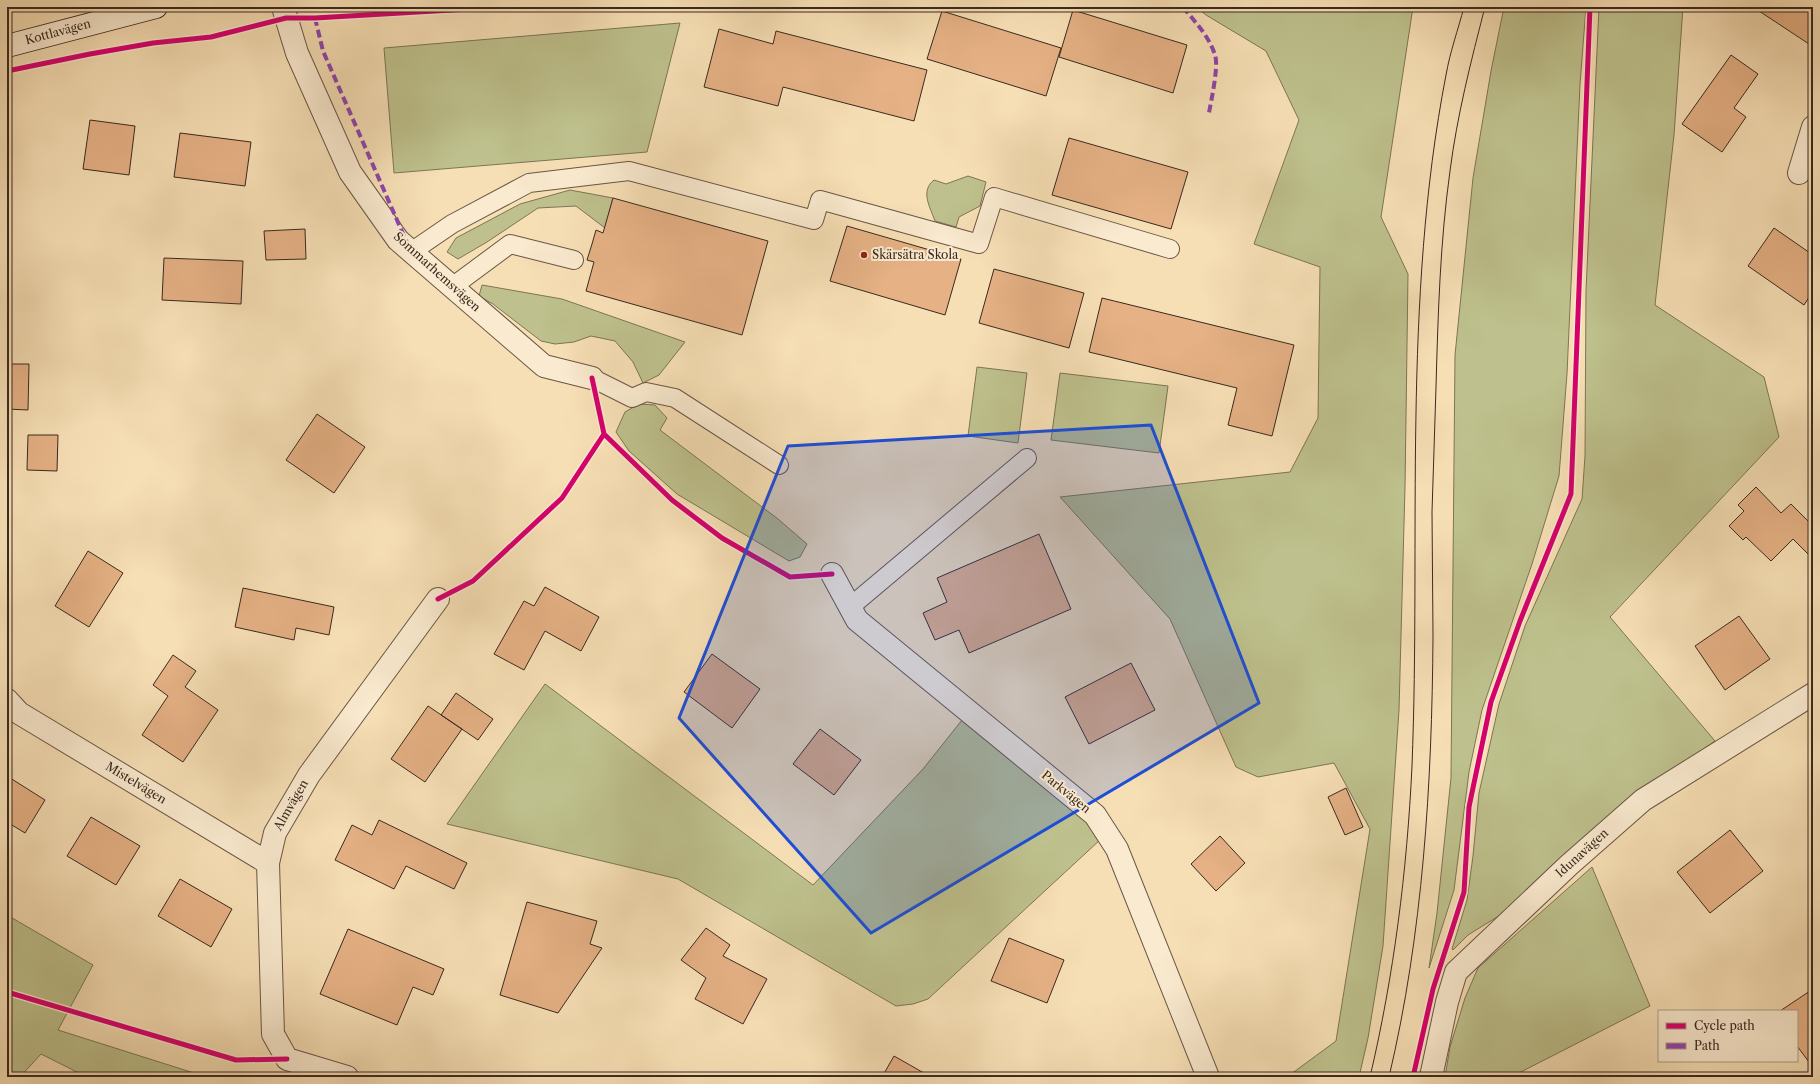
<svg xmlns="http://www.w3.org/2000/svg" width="1820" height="1084" font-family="'Libre Caslon Text',serif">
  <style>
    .green { fill: #bec18d; stroke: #7c7556 }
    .building { fill: #e5b185; stroke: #3a2920 }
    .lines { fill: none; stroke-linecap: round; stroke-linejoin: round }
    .lane-casing { stroke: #695645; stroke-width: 20 }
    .street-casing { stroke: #695645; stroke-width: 24 }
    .secondary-casing { stroke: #3a2920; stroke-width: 24 }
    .lane { stroke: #faeacf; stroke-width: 18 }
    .street { stroke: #faeacf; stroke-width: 22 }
    .secondary { stroke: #faeacf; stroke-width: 22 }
    .tram { stroke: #3a2920; stroke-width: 1 }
    .quiet { stroke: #8e44ad; stroke-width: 4; stroke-dasharray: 8 4; stroke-linecap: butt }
    .cycleway-casing { stroke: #faeacf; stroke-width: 8 }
    .cycleway { stroke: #d6006c; stroke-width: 5 }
    .marked { fill: #1d4ed8; fill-opacity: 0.2; stroke: #1d4ed8; stroke-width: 3; stroke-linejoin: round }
    .poi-dot { fill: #8f2418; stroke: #faeacf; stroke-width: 1.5 }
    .labels { text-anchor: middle; stroke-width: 4; stroke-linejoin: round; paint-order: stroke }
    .street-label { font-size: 12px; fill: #3a2920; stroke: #faeacf }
    .poi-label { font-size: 12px; fill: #3a2920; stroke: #faeacf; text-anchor: start }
  </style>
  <rect width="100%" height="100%" fill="#f7dfb5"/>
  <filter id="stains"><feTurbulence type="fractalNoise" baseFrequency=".005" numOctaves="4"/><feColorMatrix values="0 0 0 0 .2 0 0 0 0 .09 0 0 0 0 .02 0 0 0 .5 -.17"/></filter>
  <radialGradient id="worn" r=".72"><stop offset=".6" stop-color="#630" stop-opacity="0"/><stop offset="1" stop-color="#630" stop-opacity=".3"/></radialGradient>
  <path class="green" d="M 1196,7 L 1413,7 L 1381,217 L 1408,274 L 1405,487 L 1399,710 L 1383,946 L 1368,1038 L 1359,1077 L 1287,1077 L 1336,1041 L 1370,829 L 1334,763 L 1258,777 L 1236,767 L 1170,619 L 1060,497 L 1290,472 L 1318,418 L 1320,267 L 1254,244 L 1299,120 L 1266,51 L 1206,15 Z
    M 1504,7 L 1586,7 L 1580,84 L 1567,374 L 1559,476 L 1532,564 L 1482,710 L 1469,772 L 1454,890 L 1429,968 L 1437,913 L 1451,778 L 1455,355 L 1473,178 L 1491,71 Z
    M 1599,7 L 1683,7 L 1674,135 L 1655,305 L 1764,377 L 1779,437 L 1610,617 L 1715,741 L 1636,796 L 1510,909 L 1468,935 L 1453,950 L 1452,949 L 1467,900 L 1473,856 L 1479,793 L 1499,704 L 1525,626 L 1582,499 L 1585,456 L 1586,291 Z
    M 680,23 L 647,152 L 394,173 L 384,48 Z
    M 968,176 L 986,182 L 980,206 L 959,217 L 956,227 L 935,221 C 930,207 920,191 934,180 L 946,184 Z
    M 570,190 L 613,198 L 605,228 L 576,206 L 538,208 L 487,242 L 458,259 L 447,252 L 456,238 L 520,204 Z
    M 482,285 L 562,299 L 685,342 L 659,375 L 643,383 L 633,362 L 615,341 L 591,336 L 574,342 L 555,344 L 541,341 L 493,304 L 479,296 Z
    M 977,367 L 1027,373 L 1018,443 L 968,436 Z
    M 1060,373 L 1168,386 L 1159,453 L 1051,440 Z
    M 639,404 L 655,405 L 667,418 L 660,430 L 778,519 L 807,544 L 800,557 L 789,561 L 677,494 L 629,451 L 616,432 L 625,412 Z
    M 545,684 L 813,885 L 923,769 L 962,720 L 1087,821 L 1101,839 L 928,999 L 913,1004 L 896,1006 L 678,879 L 447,824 Z
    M 1592,867 L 1650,1006 L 1511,1077 L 1445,1077 L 1450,1047 L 1465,998 L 1478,968 Z
    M 7,915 L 93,965 L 58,1030 L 194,1073 L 183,1077 L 87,1077 L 41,1054 L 20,1077 L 7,1077 Z"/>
  <path class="building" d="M 1753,7 L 1813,7 L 1813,39 L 1809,44 Z
    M 1073,10 L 1187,45 L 1173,93 L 1059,57 Z
    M 942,11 L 1061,48 L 1046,96 L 927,59 Z
    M 719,29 L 773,44 L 776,31 L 927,70 L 914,121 L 783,87 L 778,106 L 704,87 Z
    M 1731,55 L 1758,74 L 1734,108 L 1746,117 L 1722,152 L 1682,124 Z
    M 90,120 L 135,126 L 129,175 L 83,169 Z
    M 180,133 L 251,142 L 245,186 L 174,177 Z
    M 1069,138 L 1188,172 L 1171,229 L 1052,195 Z
    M 613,198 L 768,241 L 742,335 L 586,291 L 594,262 L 587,260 L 592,244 L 596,230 L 603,233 Z
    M 847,226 L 961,259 L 945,315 L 830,281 Z
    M 1774,228 L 1813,255 L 1813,291 L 1804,305 L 1748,266 Z
    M 305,229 L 306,259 L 266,260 L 264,231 Z
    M 164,258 L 243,261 L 241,304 L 162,300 Z
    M 994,269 L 1084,293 L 1069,348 L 979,323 Z
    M 1102,298 L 1294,345 L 1272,436 L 1228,425 L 1237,388 L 1089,352 Z
    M 7,364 L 29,364 L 28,410 L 7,409 Z
    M 317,414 L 365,447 L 334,493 L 286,460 Z
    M 28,435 L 58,435 L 57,471 L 27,470 Z
    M 1756,487 L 1781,513 L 1791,504 L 1813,526 L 1813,559 L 1793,539 L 1771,561 L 1746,537 L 1743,540 L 1729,526 L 1744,511 L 1738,505 Z
    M 1039,534 L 1071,609 L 969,653 L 959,630 L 935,640 L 923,613 L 947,602 L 937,578 Z
    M 88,551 L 123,573 L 89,627 L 55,606 Z
    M 545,587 L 599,617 L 581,651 L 545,631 L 524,670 L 494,654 L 524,601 L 534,606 Z
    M 243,588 L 334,607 L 329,635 L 296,628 L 294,640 L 235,627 Z
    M 1739,616 L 1770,659 L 1725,690 L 1695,646 Z
    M 712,654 L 760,689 L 732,728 L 684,692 Z
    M 173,655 L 196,671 L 185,687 L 218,710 L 183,762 L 142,735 L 168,696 L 153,685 Z
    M 1131,663 L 1155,710 L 1089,744 L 1065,697 Z
    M 456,693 L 493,719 L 478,740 L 441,715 Z
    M 428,706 L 462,729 L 425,782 L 391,759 Z
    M 820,729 L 861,760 L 834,795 L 793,764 Z
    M 7,776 L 45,800 L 25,833 L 7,822 Z
    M 1346,788 L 1363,827 L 1345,835 L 1328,797 Z
    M 91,817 L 140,846 L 116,885 L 67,856 Z
    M 379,820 L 467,863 L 454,889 L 406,866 L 394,889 L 335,860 L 352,825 L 372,835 Z
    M 1730,830 L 1763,871 L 1710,913 L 1677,872 Z
    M 1220,836 L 1245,863 L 1216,891 L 1191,864 Z
    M 180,879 L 232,909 L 211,947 L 158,916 Z
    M 527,902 L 597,921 L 590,944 L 602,948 L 558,1013 L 500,995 Z
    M 706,928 L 730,945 L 723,956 L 767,979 L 743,1024 L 695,999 L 706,978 L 681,960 Z
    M 348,929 L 444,969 L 433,995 L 413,987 L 397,1025 L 320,994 Z
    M 1009,938 L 1064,960 L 1047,1003 L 991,981 Z
    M 1813,989 L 1813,1059 L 1809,1062 L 1797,1046 L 1797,1011 L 1780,1011 Z
    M 894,1056 L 931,1077 L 882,1077 Z"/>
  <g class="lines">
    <g class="lane-casing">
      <path id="lane" d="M 411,252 L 452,224 L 529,183 L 629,171 L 814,220 L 820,200 L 979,244 L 994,197 L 1170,249
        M 452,287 L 510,244 L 574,260
        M 592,378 L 632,398 L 646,392 L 675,398 L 779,465
        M 850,607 L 1027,458"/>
    </g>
    <g class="street-casing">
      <path id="street" d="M 283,7 L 297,53 L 350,172 L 398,240 L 544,366 L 592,378
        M 1799,173 L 1813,127
        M 832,574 L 857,620 L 1095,815 L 1117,849 L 1208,1077
        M 7,700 L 19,713 L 268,863
        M 347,1077 L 287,1059 L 273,1034 L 268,863 L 275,833 L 309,775 L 438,599
        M 1431,1077 L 1447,1002 L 1456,972 L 1569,865 L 1643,800 L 1813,694"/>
    </g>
    <g class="secondary-casing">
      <path id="secondary" d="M 7,46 L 156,7"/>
    </g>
    <use href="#lane" class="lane"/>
    <use href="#street" class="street"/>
    <use href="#secondary" class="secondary"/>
    <path class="tram" d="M 1370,1077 C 1394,975 1407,871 1412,766 C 1421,536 1402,302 1446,75 C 1450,52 1458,30 1464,7
      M 1389,1077 C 1423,933 1432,784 1433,636 C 1433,595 1432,553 1432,512 C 1433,470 1435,429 1436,387 C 1438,315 1440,243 1450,171 C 1457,116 1471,61 1485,7"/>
    <path class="quiet" d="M 1183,7 C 1195,22 1209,36 1215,55 C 1219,66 1211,101 1209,113
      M 315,18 L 323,51 L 411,252"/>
    <g class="cycleway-casing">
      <path id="cycleway" d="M 7,71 L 90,54 L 153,43 L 211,37 L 286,18 L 315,18 L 504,7
        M 592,378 L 604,434 L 672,500 L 722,538 L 790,577 L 832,574
        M 438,599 L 473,581 L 562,498 L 604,434
        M 7,992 L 236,1060 L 287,1059
        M 1413,1077 L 1433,989 L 1464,892 L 1469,807 L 1491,702 L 1520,621 L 1571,494 L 1590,7"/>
    </g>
    <use href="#cycleway" class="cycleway"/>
  </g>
  <path class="marked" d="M 1151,425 L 1259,703 L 871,933 L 679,718 L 788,446 Z"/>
  <circle class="poi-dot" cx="864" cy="255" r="4"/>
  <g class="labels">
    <g class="street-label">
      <text transform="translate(58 32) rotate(-15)" y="4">Kottlavägen</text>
      <text transform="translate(437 272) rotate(42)" y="4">Sommarhemsvägen</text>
      <text transform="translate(136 783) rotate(31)" y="4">Mistelvägen</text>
      <text transform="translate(1066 792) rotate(39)" y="4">Parkvägen</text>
      <text transform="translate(291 805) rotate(-60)" y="4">Almvägen</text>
      <text transform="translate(1582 853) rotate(-42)" y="4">Idunavägen</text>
    </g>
    <g class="poi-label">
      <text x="872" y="259">Skärsätra Skola</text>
    </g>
  </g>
  <rect width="1820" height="1084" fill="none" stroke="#f7dfb5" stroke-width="24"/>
  <rect x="8" y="8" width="1804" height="1068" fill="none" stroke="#3a2920" stroke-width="2"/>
  <rect x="12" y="12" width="1796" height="1060" fill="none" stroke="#3a2920"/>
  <rect x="1658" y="1010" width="140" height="52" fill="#faeacf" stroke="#ad9d89"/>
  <rect x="1666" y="1023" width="20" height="6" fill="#d6006c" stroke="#ad9d89"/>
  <text x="1694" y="1030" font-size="12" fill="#3a2920">Cycle path</text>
  <rect x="1666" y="1043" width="20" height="6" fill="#8e44ad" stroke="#ad9d89"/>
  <text x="1694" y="1050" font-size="12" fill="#3a2920">Path</text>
  <rect width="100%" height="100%" filter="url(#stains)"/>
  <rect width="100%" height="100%" fill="url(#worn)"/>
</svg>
